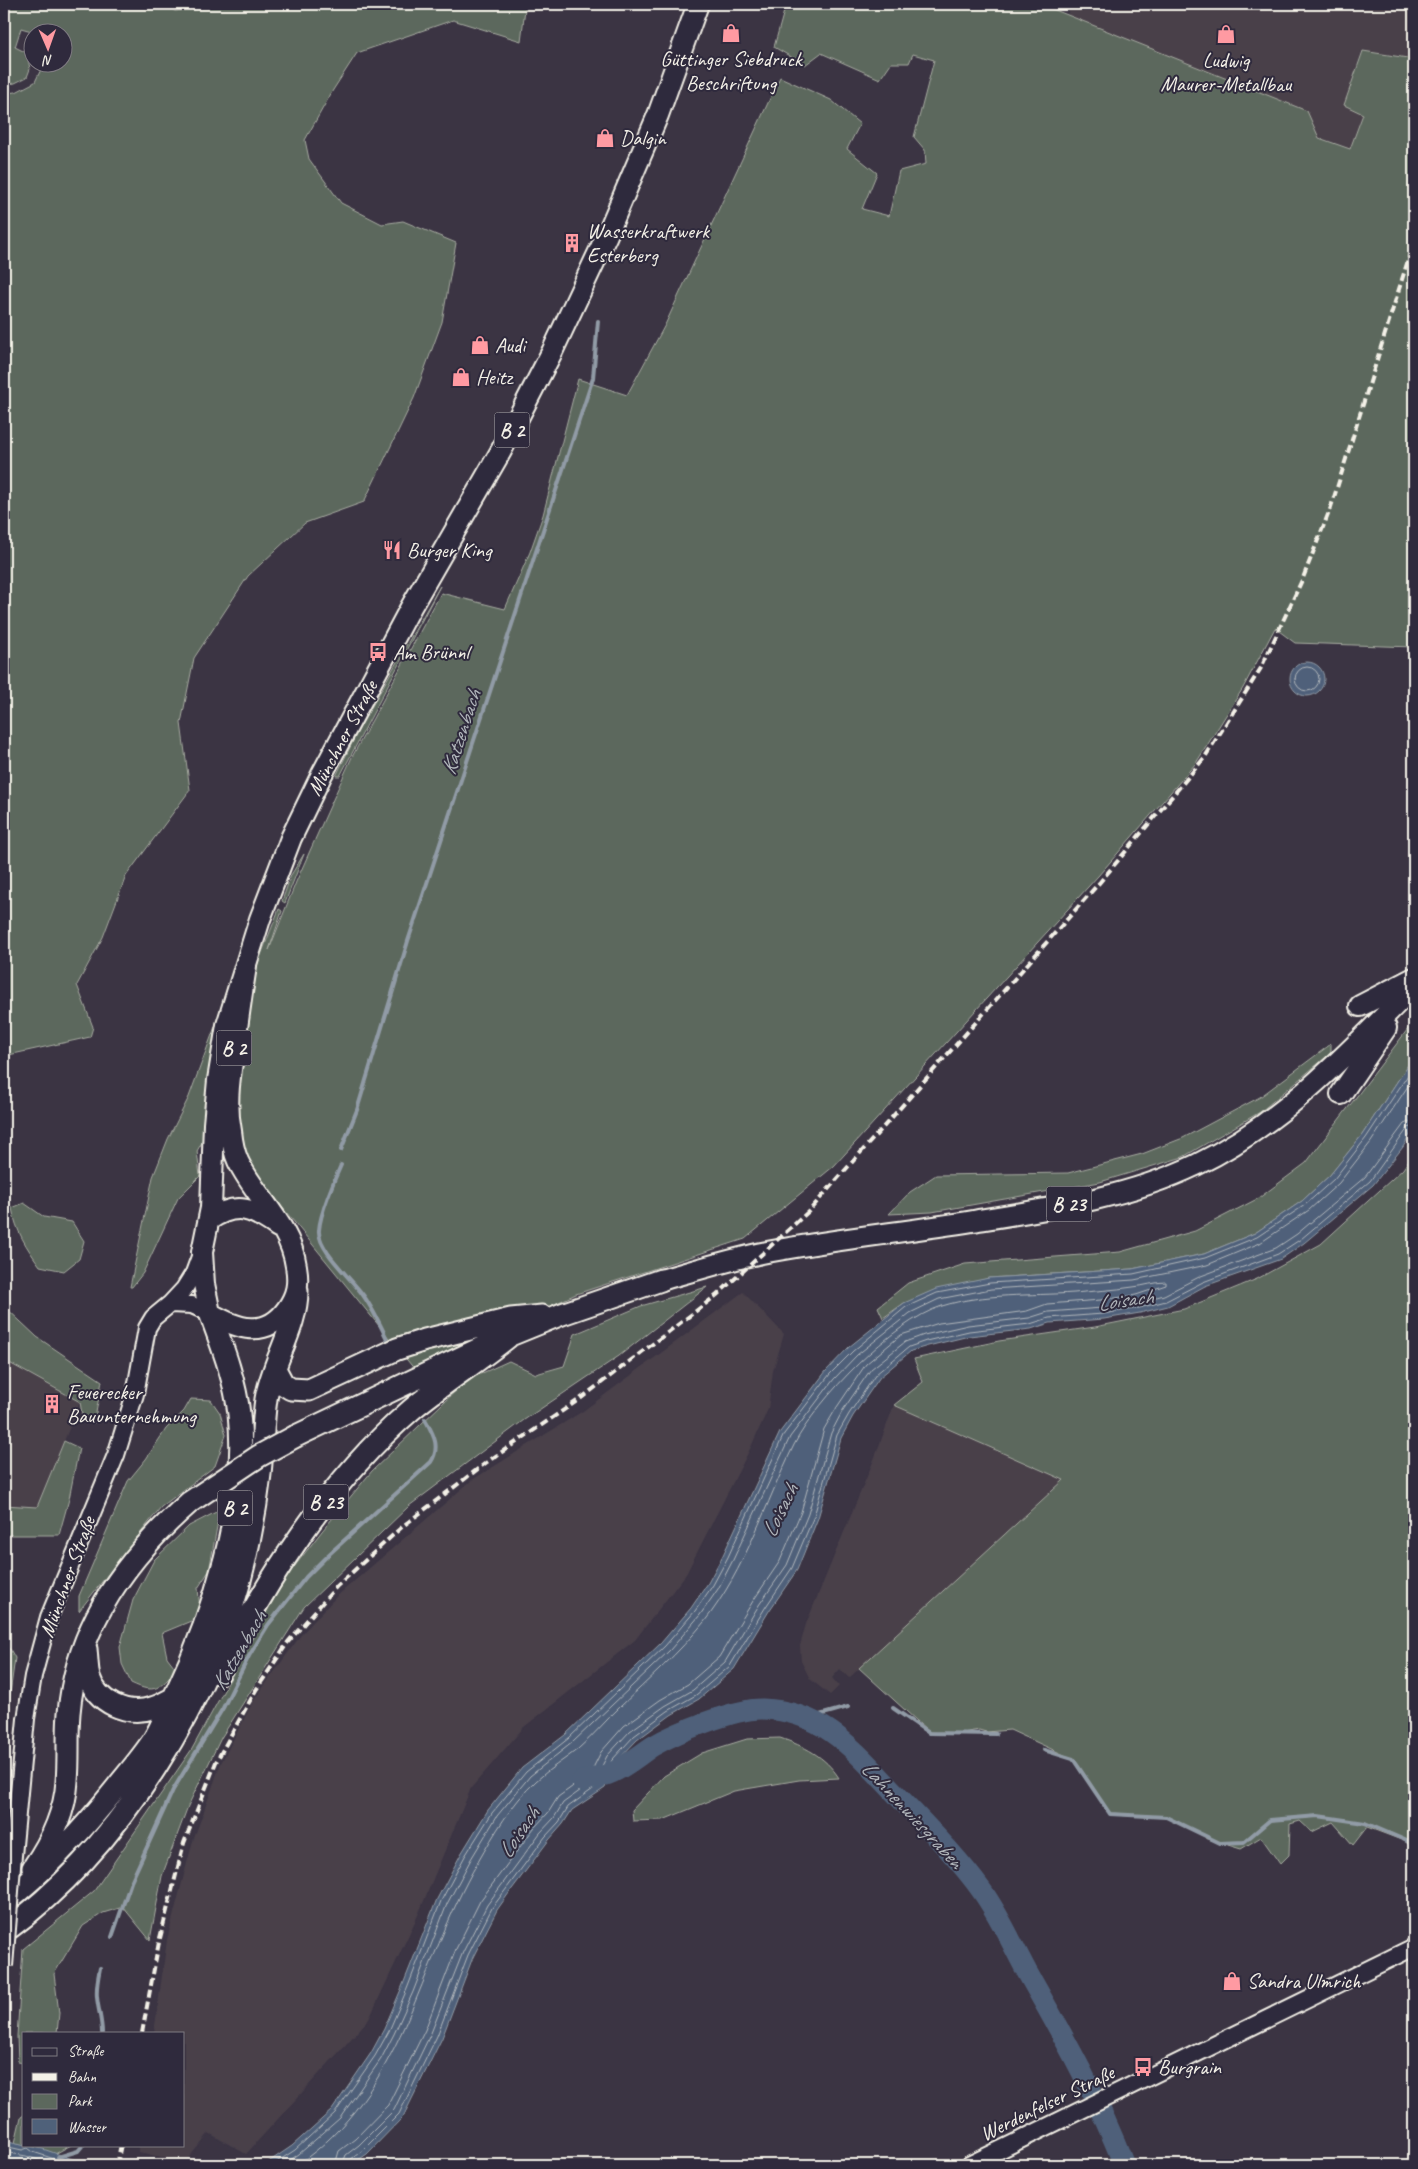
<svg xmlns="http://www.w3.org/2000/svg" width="1418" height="2169" font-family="Caveat,sans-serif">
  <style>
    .built { fill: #49404a }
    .green { fill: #5c685d; stroke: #a8aca2 }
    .water { fill: #4f617a; stroke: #919ba6 }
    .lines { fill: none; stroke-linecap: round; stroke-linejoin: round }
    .shore { stroke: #b2b7bc; stroke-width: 1 }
    .stream { stroke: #919ba6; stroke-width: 4 }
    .river { stroke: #4f617a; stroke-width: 21 }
    .tertiary-casing { stroke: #f4f1e8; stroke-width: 20 }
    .primary-casing { stroke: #f4f1e8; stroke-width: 24 }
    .trunk-casing { stroke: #f4f1e8; stroke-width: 25 }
    .tertiary { stroke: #2f2a3d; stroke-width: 16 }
    .primary { stroke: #2f2a3d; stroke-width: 20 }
    .trunk { stroke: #2f2a3d; stroke-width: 21 }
    .rail { stroke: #f4f1e8; stroke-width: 4; stroke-dasharray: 8 4; stroke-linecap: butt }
    .tertiary-bridge-casing { stroke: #f4f1e8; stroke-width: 20; stroke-linecap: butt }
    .trunk-bridge-casing { stroke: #f4f1e8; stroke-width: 25; stroke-linecap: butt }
    .tertiary-bridge { stroke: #2f2a3d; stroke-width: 16 }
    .trunk-bridge { stroke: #2f2a3d; stroke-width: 21 }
    .labels { text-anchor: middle; stroke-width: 4; stroke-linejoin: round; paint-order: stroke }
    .shield { fill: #2f2a3d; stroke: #b9b5b5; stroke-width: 1 }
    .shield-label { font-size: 20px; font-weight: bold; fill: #f4f1e8 }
    .poi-label { font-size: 21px; fill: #f4f1e8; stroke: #2f2a3d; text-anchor: start }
    .street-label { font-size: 21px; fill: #f4f1e8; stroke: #2f2a3d }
    .water-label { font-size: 22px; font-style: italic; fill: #b2b7bc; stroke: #2f2a3d }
  </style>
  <rect width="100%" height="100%" fill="#3b3443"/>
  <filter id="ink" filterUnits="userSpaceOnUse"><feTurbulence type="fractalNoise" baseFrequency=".02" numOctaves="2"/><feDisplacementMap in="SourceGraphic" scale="10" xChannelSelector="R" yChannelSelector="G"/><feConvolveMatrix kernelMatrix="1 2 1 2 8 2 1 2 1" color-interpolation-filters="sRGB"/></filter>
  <g filter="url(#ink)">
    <path class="built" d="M 1071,4 L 1414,4 L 1414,59 L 1362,51 L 1345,105 L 1363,113 L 1351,149 L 1319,138 L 1306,111 L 1067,16 Z
      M 743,1292 L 784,1334 L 773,1371 L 768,1409 L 750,1449 L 686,1574 L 635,1640 L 524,1727 L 471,1788 L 418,1915 L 369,2019 L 246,2154 L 209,2133 L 186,2161 L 138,2153 L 139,2145 L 184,2145 L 184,2033 L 154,2033 L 167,1940 L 192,1844 L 221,1763 L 254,1700 L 301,1635 L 337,1596 L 472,1480 L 583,1411 Z
      M 5,1360 L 80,1402 L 37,1507 L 4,1505 Z
      M 894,1405 L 1064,1480 L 849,1678 L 840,1669 L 832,1678 L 839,1686 L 830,1695 L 810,1679 L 801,1661 L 800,1646 L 806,1624 L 875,1457 Z"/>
    <path class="green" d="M 4,4 L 164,4 L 175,11 L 202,7 L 205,4 L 528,4 L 525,9 L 521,41 L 453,20 L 357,53 L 333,90 L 305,140 L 309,159 L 341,203 L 382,224 L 403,221 L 456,243 L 442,322 L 414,398 L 364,502 L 305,523 L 248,576 L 194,658 L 181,723 L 190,790 L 126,876 L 103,937 L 77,985 L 93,1027 L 90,1037 L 4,1056 L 4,93 L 16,92 L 35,82 L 44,63 L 62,62 L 62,32 L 57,32 L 58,29 L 51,23 L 35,32 L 21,28 L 15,47 L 27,53 L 30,69 L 27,77 L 15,83 L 4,85 Z
      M 786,4 L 1040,4 L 1307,111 L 1319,138 L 1350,149 L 1363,114 L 1344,105 L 1363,51 L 1414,59 L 1414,647 L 1295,643 L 1275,628 L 1243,688 L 1196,763 L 1098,876 L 834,1166 L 745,1239 L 576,1294 L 507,1326 L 425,1382 L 250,1168 L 236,1128 L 232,1104 L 250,986 L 257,972 L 254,973 L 279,909 L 282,911 L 269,950 L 296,882 L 352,757 L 441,593 L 505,609 L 530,552 L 543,515 L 578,379 L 627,395 L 665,325 L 780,77 L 831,100 L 860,124 L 847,149 L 877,173 L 862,209 L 889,216 L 899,171 L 926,164 L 925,150 L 914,137 L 934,60 L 913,54 L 909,63 L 891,63 L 880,79 L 821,53 L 805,65 L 774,47 Z
      M 440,586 L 340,776 L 336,776 L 359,729 Z
      M 304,854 L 285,903 L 282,901 L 291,875 Z
      M 217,1021 L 207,1084 L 205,1137 L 197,1151 L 200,1176 L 178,1198 L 143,1273 L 132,1287 L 130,1287 L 153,1177 L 168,1139 L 189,1097 Z
      M 1414,1021 L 1414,1056 L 1362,1135 L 1330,1175 L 1302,1201 L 1255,1233 L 1204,1254 L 1132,1269 L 989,1278 L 904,1303 L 883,1318 L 878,1307 L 908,1283 L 965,1264 L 1120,1252 L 1195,1231 L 1259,1198 L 1306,1163 Z
      M 1331,1044 L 1331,1053 L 1260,1112 L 1183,1157 L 1100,1182 L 932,1212 L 889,1214 L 910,1192 L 936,1175 L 1068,1173 L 1142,1154 L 1183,1138 L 1260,1097 Z
      M 1414,1152 L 1414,1848 L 1404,1841 L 1367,1827 L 1353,1845 L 1333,1822 L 1312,1832 L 1300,1821 L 1290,1824 L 1289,1855 L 1280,1864 L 1261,1837 L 1241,1849 L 1205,1838 L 1206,1836 L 1166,1817 L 1110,1813 L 1073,1759 L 1010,1730 L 986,1732 L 979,1730 L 957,1734 L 929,1732 L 859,1668 L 1064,1480 L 894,1405 L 923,1382 L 914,1359 L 999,1341 L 1095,1327 L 1184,1309 L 1257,1279 L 1321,1244 L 1403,1169 Z
      M 24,1203 L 44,1217 L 72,1222 L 84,1241 L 79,1259 L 64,1271 L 40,1266 C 26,1247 16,1231 12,1208 Z
      M 707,1287 L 619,1356 L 524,1420 L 409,1506 L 304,1607 L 221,1738 L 188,1806 L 162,1876 L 150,1940 L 123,1907 L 103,1913 L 83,1926 L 54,1974 L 59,2013 L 57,2033 L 24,2033 L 24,2063 L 18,2062 L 17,2036 L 23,1949 L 94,1891 L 192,1749 L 284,1580 L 322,1531 L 372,1471 L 467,1380 L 509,1361 L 536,1374 L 564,1366 L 575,1334 L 641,1306 Z
      M 4,1306 L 37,1337 L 102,1381 L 94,1423 L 83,1420 L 80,1402 L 4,1360 Z
      M 191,1399 L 211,1400 L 220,1413 L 226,1435 L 215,1466 L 161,1507 L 79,1611 L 79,1596 L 128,1481 L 146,1459 L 166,1429 L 184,1411 Z
      M 64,1441 L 79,1448 L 69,1499 L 59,1535 L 4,1535 L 4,1505 L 37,1507 Z
      M 220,1510 L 209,1571 L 198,1588 L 200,1610 L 191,1621 L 162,1633 L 167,1657 L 177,1670 C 159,1688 156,1695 131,1683 L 122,1664 L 120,1647 L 133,1600 L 154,1560 L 189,1526 Z
      M 4,1648 L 10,1649 L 15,1658 L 4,1737 Z
      M 780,1738 C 804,1746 825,1756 839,1778 L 799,1780 L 734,1791 L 663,1820 L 633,1821 L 632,1810 L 664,1776 L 702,1753 L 747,1739 Z
      M 24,2115 L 24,2145 L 15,2143 L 21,2117 Z
      M 25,2145 L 71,2145 L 55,2154 Z"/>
    <path class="water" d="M1290 679a17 17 0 1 1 34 0a17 17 0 1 1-34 0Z
      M 1414,1056 L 1414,1128 L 1403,1147 L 1373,1185 L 1304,1243 L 1281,1259 L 1205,1286 L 1168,1306 L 1140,1313 L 1104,1319 L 1050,1323 L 1031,1329 L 969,1336 L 928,1346 L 911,1351 L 880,1377 L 853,1416 L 841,1438 L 818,1518 L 797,1570 L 769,1611 L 734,1669 L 699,1699 L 671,1715 L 637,1740 L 616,1762 L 605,1788 L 572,1810 L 563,1824 L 549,1840 L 509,1893 L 497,1910 L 473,1957 L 442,2038 L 403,2117 L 367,2154 L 351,2165 L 264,2165 L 292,2146 L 332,2110 L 371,2053 L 384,2029 L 402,1987 L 437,1899 L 461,1854 L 488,1810 L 522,1768 L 565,1735 L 661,1643 L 691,1608 L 708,1583 L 723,1555 L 780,1432 L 826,1371 L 849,1347 L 904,1303 L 936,1289 L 989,1278 L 1132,1269 L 1204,1254 L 1255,1233 L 1302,1201 L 1330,1175 L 1362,1135 Z
      M 4,2140 L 43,2149 L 90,2165 L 4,2165 Z"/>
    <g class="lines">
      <path class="shore" d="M1295 679a12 12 0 1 1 24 0a12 12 0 1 1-24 0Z
        M 4,2146 L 22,2150 L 28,2148 L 33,2152 L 73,2165
        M 4,2152 L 26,2156 L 54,2165
        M 272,2165 L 295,2150 L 335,2113 L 375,2056 L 389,2031 L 407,1989 L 441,1901 L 465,1856 L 492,1813 L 526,1772 L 569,1738 L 665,1646 L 695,1611 L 713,1585 L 728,1557 L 784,1434 L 830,1374 L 853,1351 L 906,1307 L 937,1293 L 990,1283 L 1133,1274 L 1205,1258 L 1257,1237 L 1305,1205 L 1334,1179 L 1366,1138 L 1414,1066
        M 283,2165 L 299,2154 L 340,2118 L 381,2059 L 394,2034 L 413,1992 L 447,1904 L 471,1859 L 497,1816 L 530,1776 L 573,1742 L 670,1650 L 700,1615 L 718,1589 L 733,1560 L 790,1437 L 834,1379 L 857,1355 L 910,1313 L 939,1299 L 991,1289 L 1134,1280 L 1207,1265 L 1260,1243 L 1309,1210 L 1339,1183 L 1371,1142 L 1414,1077
        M 297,2165 C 404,2092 417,1967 478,1862 C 494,1834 512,1803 536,1781 C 549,1769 564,1760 578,1749 C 593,1736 606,1720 620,1707 C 649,1679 679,1653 704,1622 C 746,1569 765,1504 794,1445 C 818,1398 892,1322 942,1306 C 984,1293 1030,1296 1074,1293 C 1094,1291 1114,1290 1133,1287 C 1144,1286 1155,1282 1166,1282 L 1166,1285 L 1136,1295 L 1101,1300 L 1047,1304 L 1027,1311 L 939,1323 L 901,1335 L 866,1364 L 837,1407 L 824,1429 L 801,1512 L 780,1561 L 753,1601 L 719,1657 L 688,1684 L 660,1700 L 624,1726 L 601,1752 L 590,1774 L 558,1797 L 548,1813 L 534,1828 L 480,1901 L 456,1949 L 425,2030 L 388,2105 L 355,2139 L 339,2151 L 335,2165
        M 342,2165 L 346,2155 L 359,2145 L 394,2110 L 431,2033 L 463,1952 L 487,1905 L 540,1833 L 554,1818 L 563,1803 L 595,1780 L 607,1756 L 630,1731 L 665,1706 L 693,1690 L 725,1662 L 759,1605 L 787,1565 L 808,1514 L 831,1433 L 843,1410 L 871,1369 L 905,1342 L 924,1335 L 968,1325 L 1029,1318 L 1048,1312 L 1102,1308 L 1138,1302 L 1164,1295 L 1201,1276 L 1276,1248 L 1297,1234 L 1365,1177 L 1404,1124 L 1414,1120
        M 349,2165 L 350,2160 L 363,2150 L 399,2114 L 437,2036 L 468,1955 L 492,1908 L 545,1837 L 559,1822 L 568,1807 L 600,1784 L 612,1760 L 634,1736 L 668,1711 L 696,1695 L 730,1666 L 765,1608 L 792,1568 L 814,1516 L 837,1435 L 849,1414 L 876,1374 L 909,1347 L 926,1341 L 969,1331 L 1030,1324 L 1049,1318 L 1103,1314 L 1139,1308 L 1166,1301 L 1203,1282 L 1278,1254 L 1301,1239 L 1370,1181 L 1408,1128 L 1414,1126"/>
      <path class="stream" d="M 341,1150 L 357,1110 L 408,941 L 593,378 L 598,321
        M 341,1165 C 334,1180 320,1214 319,1230 C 317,1249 352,1279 363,1295 C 373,1309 380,1324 387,1339
        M 893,1708 L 929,1733 L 996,1734
        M 809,1718 L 848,1707
        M 1044,1750 L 1073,1759 L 1110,1814 L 1166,1817 L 1220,1843 L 1244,1842 L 1270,1820 L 1318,1816 L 1365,1823 L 1414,1844
        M 112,1937 L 131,1882 L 173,1790 L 223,1708 L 249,1656 L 268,1625 L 306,1577 L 327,1556 L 431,1462 C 441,1446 433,1434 425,1419
        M 100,1968 C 98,1978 96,1987 97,1997 C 98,2009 102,2020 102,2033
        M 58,2157 L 78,2151 L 83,2145"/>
      <path class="river" d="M 582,1781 C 591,1779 600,1777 609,1774 C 625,1768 639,1755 653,1746 C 677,1732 736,1708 763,1709 C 824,1711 855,1751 894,1792 C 924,1824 956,1855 982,1891 C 1002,1919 1014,1949 1031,1979 C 1065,2039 1099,2100 1124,2165"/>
      <g class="tertiary-casing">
        <path id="tertiary" d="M 170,1304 L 192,1305 L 210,1313
          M 12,1866 L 26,1719 L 33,1676 L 49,1617 L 116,1455 L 135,1394 L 147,1328 L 153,1318 L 170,1304 L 184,1289 L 194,1273 L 201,1254
          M 969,2165 L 1414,1947"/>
      </g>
      <g class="primary-casing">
        <path id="primary" d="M 246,966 C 242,992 238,1018 235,1045 C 230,1073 225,1102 231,1131 C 232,1141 234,1152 238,1161 C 255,1197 290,1224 296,1266 C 299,1283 297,1295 287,1309 C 266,1339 237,1329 210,1313 L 204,1284 L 202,1252 L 211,1208 L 214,1124 L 218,1080 L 227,1025 L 260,919 L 291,838 L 322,774 L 411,607 L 501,451 L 552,352 L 606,237 L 658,115 L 698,4
          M 1360,1006 L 1414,978
          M 1341,1094 L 1386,1028
          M 209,1220 C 237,1201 253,1209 278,1227
          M 661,1280 C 696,1270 731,1259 767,1252 C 835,1239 905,1232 973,1221 C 1048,1209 1127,1198 1196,1165 C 1283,1123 1347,1054 1414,986"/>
      </g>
      <g class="trunk-casing">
        <path id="trunk" d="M 275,1369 L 283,1384 L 291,1389 L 309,1390 L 397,1349 L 425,1340 L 511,1319 L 542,1316
          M 296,1436 L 498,1340 L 562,1314 L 661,1280
          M 86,1649 C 87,1658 87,1668 89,1677 C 97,1703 127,1716 152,1708 C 160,1706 167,1701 174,1698
          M 219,1673 C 268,1578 329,1481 411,1410 C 442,1384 477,1362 508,1337
          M 33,1868 C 51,1842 65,1813 67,1781 C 69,1759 67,1736 69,1713 C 76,1627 127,1557 190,1502
          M 4,1903 C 47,1869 83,1830 117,1787 C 129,1772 143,1756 154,1739 C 162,1726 168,1709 175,1695 C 213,1615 249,1504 239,1414 C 235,1379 222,1346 210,1313
          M 4,1932 C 119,1849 214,1698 245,1560 C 251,1534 256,1507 259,1482 C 263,1454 262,1426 266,1399 C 272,1362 297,1328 297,1291"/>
      </g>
      <use href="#tertiary" class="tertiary"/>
      <use href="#primary" class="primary"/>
      <use href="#trunk" class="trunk"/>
      <path class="rail" d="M 142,2033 L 159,1942 L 184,1843 L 216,1762 L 256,1690 L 288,1642 L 337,1586 L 403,1526 L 487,1462 L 580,1399 L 717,1295 L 809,1211 L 1100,882 L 1205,757 L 1261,668 L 1303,578 L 1331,507 L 1414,241
        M 117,2165 L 121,2145"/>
      <g class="tertiary-bridge-casing">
        <path id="tertiary-bridge" d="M 4,1966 L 12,1866"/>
      </g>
      <g class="trunk-bridge-casing">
        <path id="trunk-bridge" d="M 190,1502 L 259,1456 L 296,1436"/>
      </g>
      <use href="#tertiary-bridge" class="tertiary-bridge"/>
      <use href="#trunk-bridge" class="trunk-bridge"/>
    </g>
  </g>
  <defs>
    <g id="shop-bare" transform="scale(1.5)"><path d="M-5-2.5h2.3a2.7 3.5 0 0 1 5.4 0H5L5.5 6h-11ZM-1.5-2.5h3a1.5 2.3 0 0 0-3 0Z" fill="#ff9aa2" stroke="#2f2a3d" stroke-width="2.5" paint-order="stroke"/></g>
    <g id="building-bare" transform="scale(1.5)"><path d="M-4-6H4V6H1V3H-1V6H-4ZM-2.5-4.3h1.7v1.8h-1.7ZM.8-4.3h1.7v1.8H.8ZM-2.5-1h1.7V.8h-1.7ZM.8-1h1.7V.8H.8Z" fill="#ff9aa2" stroke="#2f2a3d" stroke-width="2.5" paint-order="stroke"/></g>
    <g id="restaurant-bare" transform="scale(1.5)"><path d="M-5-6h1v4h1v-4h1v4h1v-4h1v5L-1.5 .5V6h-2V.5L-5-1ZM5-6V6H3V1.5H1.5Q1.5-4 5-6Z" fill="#ff9aa2" stroke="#2f2a3d" stroke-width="2.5" paint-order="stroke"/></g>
    <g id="bus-bare" transform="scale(1.5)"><path d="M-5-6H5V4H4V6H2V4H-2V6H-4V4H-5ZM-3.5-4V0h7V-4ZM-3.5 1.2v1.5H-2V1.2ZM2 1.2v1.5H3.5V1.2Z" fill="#ff9aa2" stroke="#2f2a3d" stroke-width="2.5" paint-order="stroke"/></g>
  </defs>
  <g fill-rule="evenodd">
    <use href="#shop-bare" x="731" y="33"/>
    <use href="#shop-bare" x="1226" y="34"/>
    <use href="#shop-bare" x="605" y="138"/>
    <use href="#building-bare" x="572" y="243"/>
    <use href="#shop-bare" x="480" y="345"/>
    <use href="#shop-bare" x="461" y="377"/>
    <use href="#restaurant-bare" x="392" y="550"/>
    <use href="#bus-bare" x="378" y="652"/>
    <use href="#building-bare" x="52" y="1404"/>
    <use href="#shop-bare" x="1232" y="1981"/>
    <use href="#bus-bare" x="1143" y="2067"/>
  </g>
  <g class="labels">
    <g class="shield">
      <rect x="494.5" y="412.5" width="35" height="35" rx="4"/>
      <rect x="216.5" y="1030.5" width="35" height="35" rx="4"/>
      <rect x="1046.5" y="1186.5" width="45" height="35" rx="4"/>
      <rect x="303.5" y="1484.5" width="45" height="35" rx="4"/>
      <rect x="217.5" y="1490.5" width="35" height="35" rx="4"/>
    </g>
    <g class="shield-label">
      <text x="512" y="437">B 2</text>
      <text x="234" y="1055">B 2</text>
      <text x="1069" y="1211">B 23</text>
      <text x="326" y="1509">B 23</text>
      <text x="235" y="1515">B 2</text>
    </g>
    <g class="poi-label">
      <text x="731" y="66" text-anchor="middle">Güttinger Siebdruck<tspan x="731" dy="24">Beschriftung</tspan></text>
      <text x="1226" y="67" text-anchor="middle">Ludwig<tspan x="1226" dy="24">Maurer-Metallbau</tspan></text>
      <text x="620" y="145">Dalgin</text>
      <text x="587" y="238">Wasserkraftwerk<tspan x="587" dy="24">Esterberg</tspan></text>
      <text x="495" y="352">Audi</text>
      <text x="476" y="384">Heitz</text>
      <text x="407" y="557">Burger King</text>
      <text x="393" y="659">Am Brünnl</text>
      <text x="67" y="1399">Feuerecker<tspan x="67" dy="24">Bauunternehmung</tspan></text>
      <text x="1247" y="1988">Sandra Ulmrich</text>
      <text x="1158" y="2074">Burgrain</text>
    </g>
    <g class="street-label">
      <text transform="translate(342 738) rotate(-62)" y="7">Münchner Straße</text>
      <text transform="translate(67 1577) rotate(-70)" y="7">Münchner Straße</text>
      <text transform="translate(1047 2103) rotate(-26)" y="7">Werdenfelser Straße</text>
    </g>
    <g class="water-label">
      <text transform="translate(460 732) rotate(-72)" y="8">Katzenbach</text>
      <text transform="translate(1125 1299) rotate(-8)" y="8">Loisach</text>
      <text transform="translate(779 1510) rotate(-64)" y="8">Loisach</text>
      <text transform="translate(238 1650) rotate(-60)" y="8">Katzenbach</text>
      <text transform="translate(913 1814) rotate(47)" y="8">Lahnenwiesgraben</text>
      <text transform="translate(518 1832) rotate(-56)" y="8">Loisach</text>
    </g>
  </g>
  <rect width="1418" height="2169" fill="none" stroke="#2f2a3d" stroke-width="20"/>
  <rect x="10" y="10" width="1398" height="2149" fill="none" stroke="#f4f1e8" stroke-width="2" filter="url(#ink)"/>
  <rect x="22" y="2032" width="162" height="115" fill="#2f2a3d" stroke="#7e7a81"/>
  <rect x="32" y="2048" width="25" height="8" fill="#2f2a3d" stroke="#7e7a81"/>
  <text x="68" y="2056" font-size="15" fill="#f4f1e8">Straße</text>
  <rect x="32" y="2073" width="25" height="8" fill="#f4f1e8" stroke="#7e7a81"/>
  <text x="68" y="2082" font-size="15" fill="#f4f1e8">Bahn</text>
  <rect x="32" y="2094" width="25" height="15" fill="#5c685d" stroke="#7e7a81"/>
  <text x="68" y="2106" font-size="15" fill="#f4f1e8">Park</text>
  <rect x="32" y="2119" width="25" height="15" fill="#4f617a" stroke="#7e7a81"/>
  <text x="68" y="2132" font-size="15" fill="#f4f1e8">Wasser</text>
  <g transform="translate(48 48) rotate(178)"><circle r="24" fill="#2f2a3d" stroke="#7e7a81"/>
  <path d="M0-4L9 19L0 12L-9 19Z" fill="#ff9aa2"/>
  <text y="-8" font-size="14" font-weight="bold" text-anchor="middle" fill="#f4f1e8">N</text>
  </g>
</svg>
